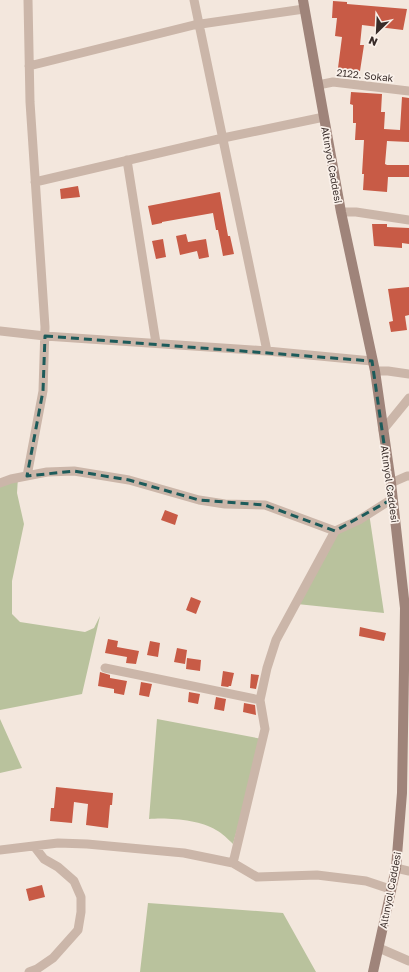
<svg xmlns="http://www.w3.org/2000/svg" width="409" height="972" font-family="'Golos Text',sans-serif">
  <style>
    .green { fill: #b9c29d }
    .building { fill: #c85b46 }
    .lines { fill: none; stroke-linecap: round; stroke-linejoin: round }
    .street { stroke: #cbb6a9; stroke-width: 9 }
    .secondary { stroke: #9f847a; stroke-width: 10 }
    .marked { fill: none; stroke: #1d5b5a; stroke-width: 3; stroke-dasharray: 8 5; stroke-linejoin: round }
    .labels { text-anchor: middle; stroke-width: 3.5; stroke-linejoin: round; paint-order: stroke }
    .street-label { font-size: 10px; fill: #382c29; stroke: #faf1ea }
  </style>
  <rect width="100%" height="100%" fill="#f3e7dd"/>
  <path class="green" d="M 18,477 L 17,493 L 24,524 L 12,581 L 12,614 L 20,622 L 85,632 L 94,628 L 100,616 L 82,694 L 0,710 L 0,483 Z
    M 369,513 L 384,613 L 297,604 L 335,531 Z
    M 0,719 L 22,768 L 0,773 Z
    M 157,719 L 262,739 L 233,844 C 228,839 222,833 216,830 C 201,820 167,817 149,819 Z
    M 148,903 L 283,913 L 316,972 L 140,972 Z"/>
  <path class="building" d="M 333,1 L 347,2 L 347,4 L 407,9 L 403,30 L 362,25 L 360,45 L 364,45 L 360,71 L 338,68 L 342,37 L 335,36 L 337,18 L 332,18 Z
    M 351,92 L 382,94 L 381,112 L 385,112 L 384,129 L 400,130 L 402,97 L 409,98 L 409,142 L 387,141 L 385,164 L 387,165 L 409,165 L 409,177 L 388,177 L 387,192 L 363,190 L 364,174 L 362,174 L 364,140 L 355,140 L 356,123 L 353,123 L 353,105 L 350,104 Z
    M 78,186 L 80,197 L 61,199 L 60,189 Z
    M 220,192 L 228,236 L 230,236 L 234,254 L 223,256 L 218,230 L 216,230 L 213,213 L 162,222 L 162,223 L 152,225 L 148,206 Z
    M 372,224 L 387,224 L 387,227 L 409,228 L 409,244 L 402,243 L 402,248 L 374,246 Z
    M 186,234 L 188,242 L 206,239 L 209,257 L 199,259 L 197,251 L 180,255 L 176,236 Z
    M 163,239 L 166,257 L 156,259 L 152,241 Z
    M 409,287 L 409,315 L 405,316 L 407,330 L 391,332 L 389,322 L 393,321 L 388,289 Z
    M 165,510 L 178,515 L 175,525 L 161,520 Z
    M 191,597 L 201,601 L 196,614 L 186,610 Z
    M 360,627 L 386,633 L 384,641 L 359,636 Z
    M 108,639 L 118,641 L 117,647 L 139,651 L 136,664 L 126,663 L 127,657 L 105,653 Z
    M 150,641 L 160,643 L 158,657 L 147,655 Z
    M 177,648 L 187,650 L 185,664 L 174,662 Z
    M 187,658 L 201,660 L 200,671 L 186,669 Z
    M 223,671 L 234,673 L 231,686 L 229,686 L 228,687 L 221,686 Z
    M 100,672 L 110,675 L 110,678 L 127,681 L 124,695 L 114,693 L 114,689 L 98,686 Z
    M 251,674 L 259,675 L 256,689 L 250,688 Z
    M 141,682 L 152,684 L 149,697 L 139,695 Z
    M 189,692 L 200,694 L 198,704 L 188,702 Z
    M 216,697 L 226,699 L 224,711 L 214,709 Z
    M 244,703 L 255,705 L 256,715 L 243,712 Z
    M 56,787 L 113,793 L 112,805 L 110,805 L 108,828 L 86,825 L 88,804 L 74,802 L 72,823 L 50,821 L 51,808 L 54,808 Z
    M 42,885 L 45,897 L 29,901 L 26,889 Z"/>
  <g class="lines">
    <path class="street" d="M 194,0 L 267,351
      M 29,66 L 194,25 L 304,9
      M 318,85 L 333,82 L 409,91
      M 127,160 L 156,343
      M 35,182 L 223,138 L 324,117
      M 341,212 L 356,212 L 409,220
      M 0,331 L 45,336 L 267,351 L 372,361
      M 375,371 L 388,371 L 409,374
      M 383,430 L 409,398
      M 27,476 L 43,391 L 45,327 L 30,102 L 28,0
      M 0,483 L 11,479 L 47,472 L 74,471 L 129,480 L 199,500 L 225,504 L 265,505 L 335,531 L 359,520 L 392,499
      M 391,483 L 407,476 L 409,476
      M 335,531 L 276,640 L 267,668 L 260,700 L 265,729 L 233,863 L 257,877 L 317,875 L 366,881 L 390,889
      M 105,668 L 260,700
      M 0,850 L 58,843 L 87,844 L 184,853 L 233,863
      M 396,868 L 409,871
      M 379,948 L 409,961
      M 29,972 L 37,969 L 53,958 L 78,930 L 81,912 L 81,897 L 74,881 L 58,867 L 44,859 L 34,846"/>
    <path class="secondary" d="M 303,0 L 341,212 L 375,371 L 391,483 L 405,608 L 402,793 L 396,868 L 373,972"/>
  </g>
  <path class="marked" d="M 45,336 L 372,361 L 392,499 L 335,531 L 265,505 L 199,500 L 129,480 L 74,471 L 27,476 L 43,391 Z"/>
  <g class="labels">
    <g class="street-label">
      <text transform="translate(365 75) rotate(6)" y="4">2122. Sokak</text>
      <text transform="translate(332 165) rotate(80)" y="4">Altınyol Caddesi</text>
      <text transform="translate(390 484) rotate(82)" y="4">Altınyol Caddesi</text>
      <text transform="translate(390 890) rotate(-79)" y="4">Altınyol Caddesi</text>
    </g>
  </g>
  <g transform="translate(377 32) rotate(204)" stroke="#faf1ea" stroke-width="3" paint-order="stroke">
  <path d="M0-3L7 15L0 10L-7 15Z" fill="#382c29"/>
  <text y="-6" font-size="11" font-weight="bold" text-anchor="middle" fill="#382c29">N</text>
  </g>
</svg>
